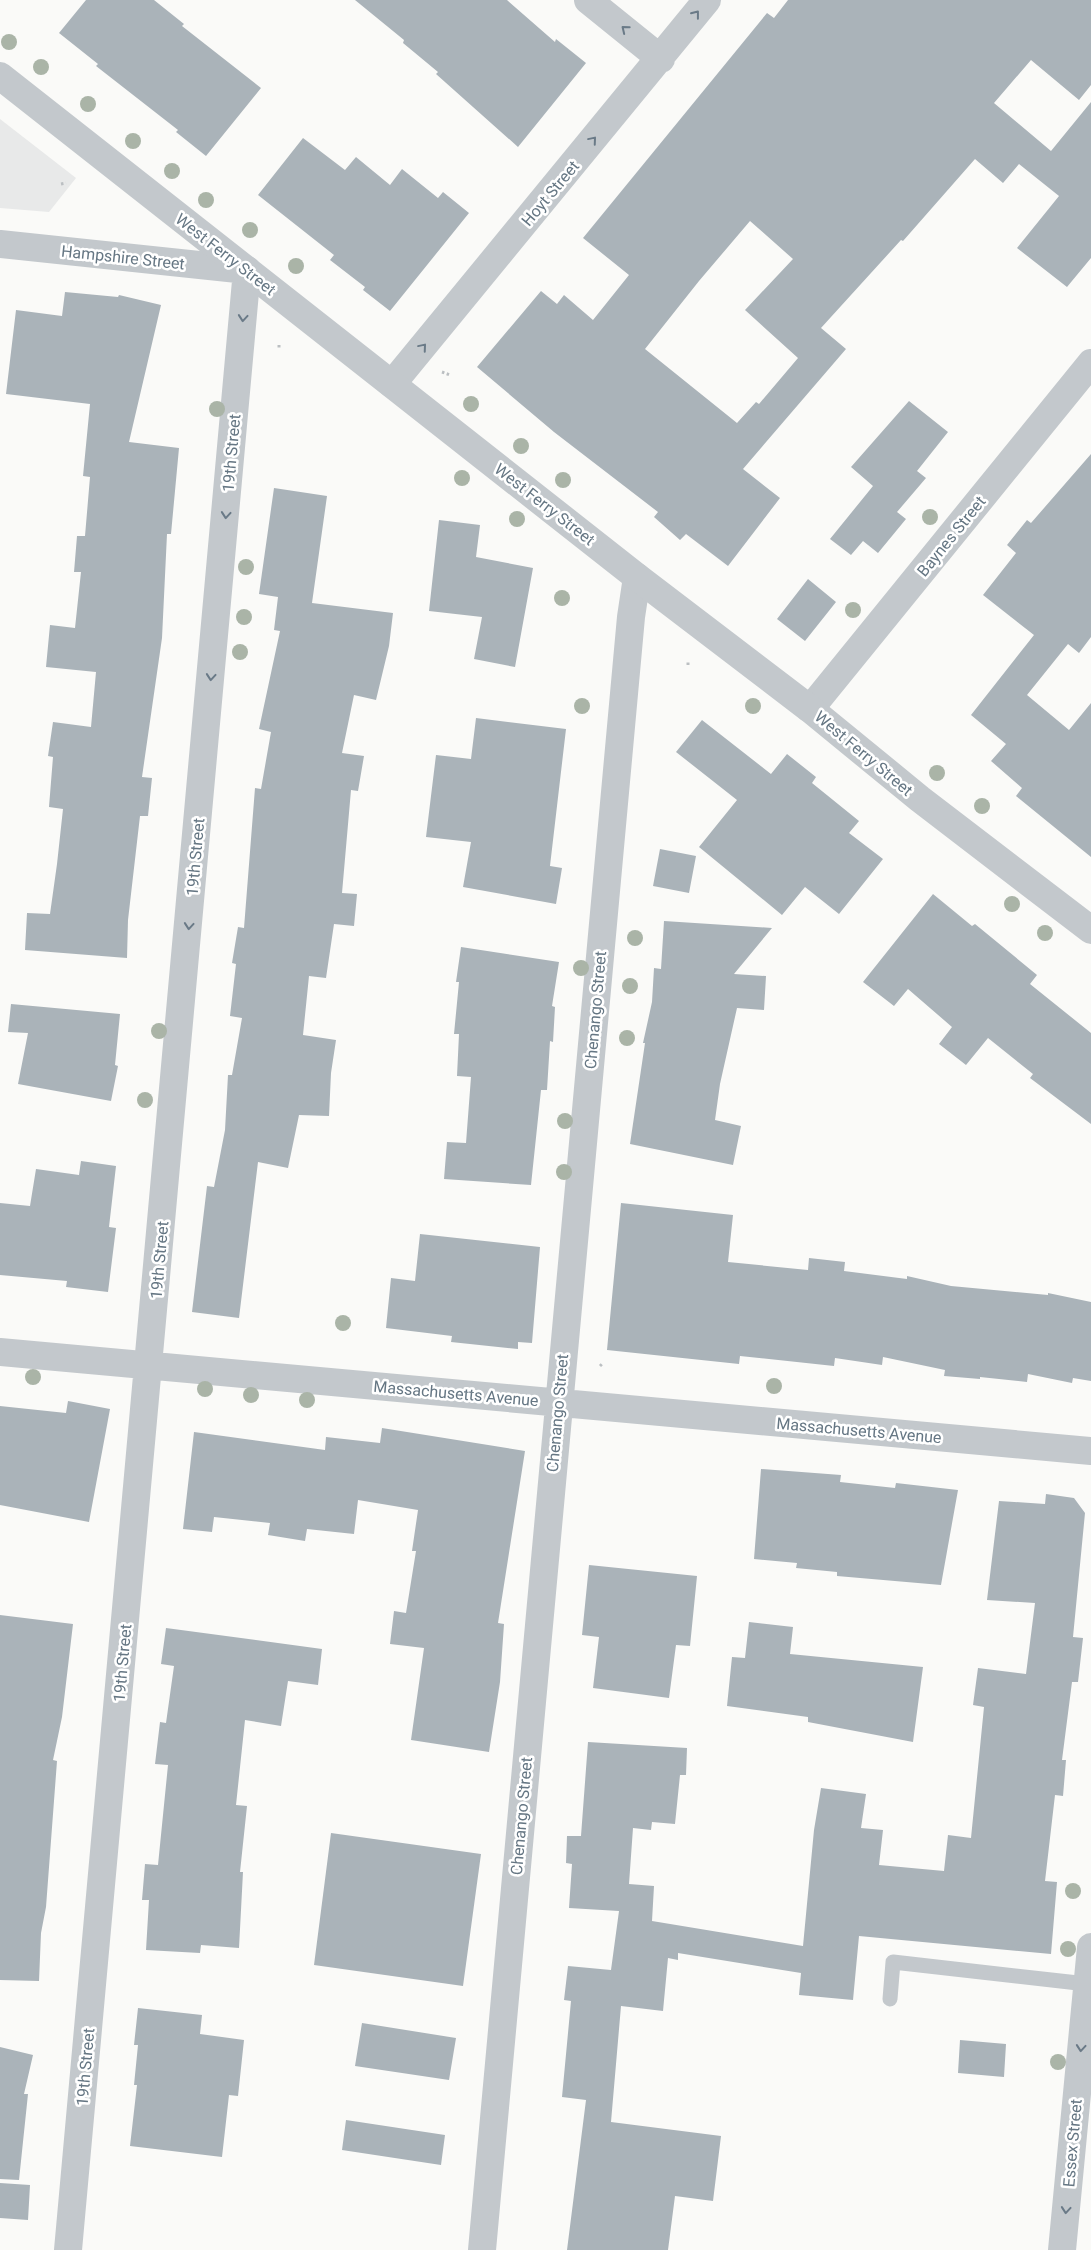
<svg xmlns="http://www.w3.org/2000/svg" width="1091" height="2250" font-family="Roboto,sans-serif">
  <style>
    .built { fill: #e8e9e9 }
    .building { fill: #aab3b9; fill-rule: evenodd }
    .lines { fill: none; stroke-linecap: round; stroke-linejoin: round }
    .path { stroke: #bbbfc2; stroke-width: 3; stroke-dasharray: 2.5 2.5; stroke-linecap: butt }
    .service { stroke: #c3c8cc; stroke-width: 15 }
    .minor { stroke: #c3c8cc; stroke-width: 28 }
    .tertiary { stroke: #c3c8cc; stroke-width: 28 }
    .tree { fill: #aab4a7 }
    .oneway { stroke: #6a7a87 }
    .labels { text-anchor: middle; stroke-width: 5; stroke-linejoin: round; paint-order: stroke }
    .street-label { font-size: 16px; fill: #657683; stroke: #fff }
  </style>
  <rect width="100%" height="100%" fill="#fafaf8"/>
  <path class="built" d="M 0,119 L 76,178 L 49,212 L 0,208 Z"/>
  <path class="building" d="M 86,0 L 154,0 L 184,24 L 182,26 L 261,88 L 206,156 L 176,132 L 178,130 L 96,66 L 98,64 L 59,33 Z
    M 355,0 L 507,0 L 555,42 L 556,39 L 586,63 L 518,147 L 436,74 L 438,72 L 403,43 L 404,40 Z
    M 788,0 L 1091,0 L 1091,85 L 1079,100 L 1031,60 L 994,103 L 1051,151 L 1091,102 L 1091,258 L 1067,287 L 1017,248 L 1059,196 L 1019,164 L 1003,183 L 975,159 L 903,241 L 901,240 L 821,328 L 846,349 L 743,469 L 780,498 L 728,566 L 686,534 L 680,540 L 654,517 L 658,512 L 554,432 L 477,367 L 541,291 L 557,304 L 564,295 L 593,320 L 629,275 L 583,238 L 767,13 L 774,18 ZM 750,221 L 793,259 L 745,310 L 798,358 L 759,404 L 756,402 L 737,423 L 645,349 L 699,281 Z
    M 303,138 L 345,170 L 356,157 L 390,185 L 402,169 L 438,198 L 443,192 L 469,213 L 390,311 L 363,290 L 365,287 L 330,260 L 334,255 L 258,195 Z
    M 65,292 L 118,297 L 119,295 L 161,305 L 129,442 L 179,448 L 171,534 L 167,534 L 162,638 L 142,777 L 152,778 L 148,816 L 140,816 L 128,920 L 127,958 L 25,950 L 27,913 L 50,914 L 57,864 L 63,809 L 49,807 L 53,757 L 48,756 L 53,722 L 91,727 L 96,672 L 46,667 L 50,625 L 75,628 L 81,572 L 74,572 L 77,536 L 85,536 L 90,477 L 83,476 L 90,404 L 6,394 L 16,310 L 62,316 Z
    M 909,401 L 948,432 L 917,471 L 926,478 L 897,512 L 906,519 L 878,553 L 863,541 L 851,555 L 830,539 L 873,486 L 851,467 Z
    M 1091,454 L 1091,637 L 1079,653 L 1068,644 L 1027,695 L 1069,730 L 1091,703 L 1091,857 L 1016,796 L 1022,788 L 991,761 L 1006,744 L 971,715 L 1034,635 L 983,595 L 1016,553 L 1007,545 L 1027,520 L 1031,523 Z
    M 274,488 L 327,496 L 312,603 L 393,613 L 389,646 L 376,700 L 354,695 L 342,753 L 364,756 L 358,791 L 351,790 L 342,893 L 357,894 L 354,926 L 334,924 L 326,978 L 309,976 L 303,1035 L 336,1040 L 331,1073 L 329,1116 L 299,1115 L 288,1168 L 258,1162 L 239,1318 L 192,1312 L 207,1186 L 214,1187 L 225,1130 L 228,1075 L 232,1075 L 242,1018 L 230,1016 L 236,964 L 232,963 L 238,927 L 244,928 L 255,788 L 261,789 L 271,732 L 259,729 L 280,631 L 274,630 L 278,597 L 259,594 Z
    M 439,520 L 480,525 L 476,557 L 533,568 L 515,667 L 474,659 L 482,617 L 429,611 Z
    M 808,579 L 836,602 L 805,641 L 777,619 Z
    M 476,718 L 566,729 L 550,866 L 562,868 L 556,904 L 463,887 L 471,842 L 426,837 L 436,755 L 471,759 Z
    M 702,720 L 771,774 L 787,754 L 816,777 L 812,783 L 859,821 L 849,833 L 883,859 L 839,914 L 805,887 L 782,915 L 699,847 L 737,800 L 676,752 Z
    M 660,849 L 696,856 L 689,893 L 653,886 Z
    M 933,894 L 972,926 L 975,924 L 1037,975 L 1030,984 L 1091,1033 L 1091,1124 L 1030,1078 L 1033,1074 L 988,1038 L 966,1065 L 939,1044 L 952,1027 L 908,989 L 894,1006 L 863,982 Z
    M 664,921 L 772,928 L 734,974 L 766,976 L 764,1010 L 737,1008 L 720,1084 L 715,1120 L 741,1126 L 733,1165 L 630,1144 L 645,1043 L 643,1043 L 652,1002 L 654,968 L 661,969 Z
    M 461,947 L 559,962 L 552,1006 L 555,1007 L 553,1042 L 550,1041 L 547,1090 L 541,1090 L 531,1185 L 444,1179 L 447,1142 L 466,1143 L 471,1077 L 457,1076 L 459,1034 L 454,1034 L 459,982 L 456,982 Z
    M 11,1004 L 120,1014 L 115,1065 L 118,1066 L 111,1101 L 18,1084 L 28,1033 L 8,1032 Z
    M 81,1161 L 116,1166 L 109,1227 L 116,1228 L 108,1292 L 66,1287 L 67,1281 L 0,1275 L 0,1203 L 30,1206 L 36,1169 L 79,1175 Z
    M 621,1203 L 733,1215 L 728,1262 L 808,1270 L 809,1258 L 845,1262 L 844,1271 L 907,1279 L 907,1276 L 951,1286 L 1048,1295 L 1048,1293 L 1091,1302 L 1091,1381 L 1073,1378 L 1072,1383 L 1028,1374 L 1027,1382 L 980,1377 L 980,1379 L 944,1376 L 945,1370 L 883,1357 L 882,1365 L 835,1358 L 834,1366 L 740,1356 L 739,1364 L 607,1350 Z
    M 420,1234 L 540,1247 L 532,1343 L 518,1342 L 518,1349 L 451,1342 L 452,1336 L 386,1328 L 391,1278 L 415,1281 Z
    M 68,1401 L 110,1409 L 89,1522 L 0,1505 L 0,1406 L 66,1413 Z
    M 382,1428 L 525,1451 L 498,1623 L 504,1624 L 500,1682 L 489,1752 L 411,1740 L 424,1648 L 390,1644 L 394,1611 L 406,1613 L 416,1551 L 412,1551 L 418,1510 L 358,1500 L 354,1534 L 307,1529 L 305,1541 L 268,1535 L 270,1523 L 214,1517 L 212,1532 L 183,1529 L 194,1432 L 325,1450 L 326,1437 L 380,1443 Z
    M 761,1469 L 841,1475 L 840,1482 L 895,1488 L 896,1483 L 958,1490 L 941,1585 L 837,1576 L 837,1572 L 796,1568 L 797,1563 L 754,1559 Z
    M 1046,1494 L 1074,1498 L 1085,1513 L 1073,1637 L 1083,1638 L 1078,1682 L 1072,1682 L 1062,1760 L 1066,1760 L 1063,1796 L 1055,1795 L 1045,1881 L 1057,1882 L 1051,1954 L 859,1936 L 853,2000 L 799,1995 L 801,1973 L 678,1953 L 678,1960 L 668,1958 L 663,2011 L 621,2006 L 611,2122 L 721,2136 L 713,2201 L 675,2196 L 668,2250 L 567,2250 L 586,2100 L 562,2097 L 571,2001 L 564,2000 L 568,1966 L 611,1970 L 619,1911 L 569,1908 L 572,1864 L 566,1863 L 567,1836 L 581,1836 L 588,1742 L 687,1748 L 686,1775 L 680,1775 L 675,1824 L 652,1822 L 651,1830 L 633,1828 L 629,1884 L 654,1886 L 652,1921 L 803,1946 L 814,1830 L 821,1788 L 866,1794 L 861,1828 L 883,1830 L 879,1865 L 944,1871 L 948,1835 L 971,1838 L 984,1707 L 973,1705 L 978,1668 L 1026,1674 L 1035,1603 L 987,1600 L 999,1501 L 1045,1504 Z
    M 589,1565 L 697,1576 L 690,1646 L 676,1645 L 669,1698 L 593,1688 L 599,1637 L 582,1635 Z
    M 0,1615 L 73,1624 L 62,1717 L 53,1760 L 57,1761 L 46,1907 L 41,1933 L 39,1981 L 0,1980 Z
    M 749,1622 L 793,1627 L 790,1654 L 923,1667 L 913,1742 L 808,1722 L 808,1717 L 727,1706 L 732,1657 L 745,1658 Z
    M 166,1628 L 322,1649 L 318,1685 L 288,1681 L 281,1726 L 245,1720 L 236,1805 L 247,1806 L 240,1872 L 243,1872 L 239,1948 L 201,1945 L 200,1953 L 146,1950 L 149,1900 L 142,1900 L 145,1864 L 158,1865 L 168,1765 L 155,1764 L 160,1722 L 166,1723 L 174,1666 L 161,1664 Z
    M 331,1833 L 481,1854 L 463,1986 L 314,1965 Z
    M 138,2008 L 202,2015 L 200,2034 L 244,2040 L 238,2096 L 229,2095 L 222,2157 L 130,2146 L 137,2085 L 134,2085 L 138,2045 L 134,2045 Z
    M 362,2023 L 456,2038 L 449,2080 L 355,2066 Z
    M 960,2040 L 1006,2044 L 1004,2077 L 958,2073 Z
    M 0,2047 L 33,2055 L 24,2094 L 28,2094 L 19,2180 L 0,2179 Z
    M 346,2120 L 445,2135 L 441,2165 L 342,2150 Z
    M 0,2183 L 30,2185 L 28,2220 L 0,2218 Z"/>
  <g class="lines">
    <path class="path" d="M 61,184 L 66,183
      M 279,345 L 279,348
      M 442,372 L 450,375
      M 688,665 L 688,661
      M 600,1366 L 603,1363"/>
    <path class="service" d="M 890,1999 L 893,1962 L 1087,1984"/>
    <path class="minor" d="M 588,0 L 661,59
      M 0,244 L 247,270 L 68,2250
      M 392,384 L 707,0
      M 810,709 L 1091,363
      M 0,1352 L 1091,1451
      M 482,2250 L 631,617 L 637,577
      M 1062,2250 L 1091,1947"/>
    <path class="tertiary" d="M 0,76 L 637,577 L 810,709 L 920,799 L 1091,930"/>
  </g>
  <g class="tree">
    <circle cx="9" cy="42" r="8"/>
    <circle cx="41" cy="67" r="8"/>
    <circle cx="88" cy="104" r="8"/>
    <circle cx="133" cy="141" r="8"/>
    <circle cx="172" cy="171" r="8"/>
    <circle cx="206" cy="200" r="8"/>
    <circle cx="250" cy="230" r="8"/>
    <circle cx="296" cy="266" r="8"/>
    <circle cx="471" cy="404" r="8"/>
    <circle cx="217" cy="409" r="8"/>
    <circle cx="521" cy="446" r="8"/>
    <circle cx="462" cy="478" r="8"/>
    <circle cx="563" cy="480" r="8"/>
    <circle cx="930" cy="517" r="8"/>
    <circle cx="517" cy="519" r="8"/>
    <circle cx="246" cy="567" r="8"/>
    <circle cx="562" cy="598" r="8"/>
    <circle cx="853" cy="610" r="8"/>
    <circle cx="244" cy="617" r="8"/>
    <circle cx="240" cy="652" r="8"/>
    <circle cx="582" cy="706" r="8"/>
    <circle cx="753" cy="706" r="8"/>
    <circle cx="937" cy="773" r="8"/>
    <circle cx="982" cy="806" r="8"/>
    <circle cx="1012" cy="904" r="8"/>
    <circle cx="1045" cy="933" r="8"/>
    <circle cx="635" cy="938" r="8"/>
    <circle cx="581" cy="968" r="8"/>
    <circle cx="630" cy="986" r="8"/>
    <circle cx="159" cy="1031" r="8"/>
    <circle cx="627" cy="1038" r="8"/>
    <circle cx="145" cy="1100" r="8"/>
    <circle cx="565" cy="1121" r="8"/>
    <circle cx="564" cy="1172" r="8"/>
    <circle cx="343" cy="1323" r="8"/>
    <circle cx="33" cy="1377" r="8"/>
    <circle cx="774" cy="1386" r="8"/>
    <circle cx="205" cy="1389" r="8"/>
    <circle cx="251" cy="1395" r="8"/>
    <circle cx="307" cy="1400" r="8"/>
    <circle cx="1073" cy="1891" r="8"/>
    <circle cx="1068" cy="1949" r="8"/>
    <circle cx="1058" cy="2062" r="8"/>
  </g>
  <defs><path id="oneway-chevron" d="M-2-3.5L2.5 0L-2 3.5" fill="none" stroke-width="1.6" stroke-linecap="round" stroke-linejoin="round" transform="scale(1.25)"/></defs>
  <g class="oneway">
    <use href="#oneway-chevron" transform="translate(696 14) rotate(-52)"/>
    <use href="#oneway-chevron" transform="translate(625 29) rotate(-141)"/>
    <use href="#oneway-chevron" transform="translate(593 140) rotate(-50)"/>
    <use href="#oneway-chevron" transform="translate(243 318) rotate(95)"/>
    <use href="#oneway-chevron" transform="translate(423 347) rotate(-50)"/>
    <use href="#oneway-chevron" transform="translate(226 515) rotate(95)"/>
    <use href="#oneway-chevron" transform="translate(211 677) rotate(95)"/>
    <use href="#oneway-chevron" transform="translate(189 926) rotate(95)"/>
    <use href="#oneway-chevron" transform="translate(1081 2048) rotate(95)"/>
    <use href="#oneway-chevron" transform="translate(1066 2210) rotate(95)"/>
  </g>
  <g class="labels">
    <g class="street-label">
      <text transform="translate(550 193) rotate(-50)" y="6">Hoyt Street</text>
      <text transform="translate(226 254) rotate(38)" y="6">West Ferry Street</text>
      <text transform="translate(123 257) rotate(6)" y="6">Hampshire Street</text>
      <text transform="translate(231 453) rotate(-85)" y="6">19th Street</text>
      <text transform="translate(545 504) rotate(38)" y="6">West Ferry Street</text>
      <text transform="translate(951 536) rotate(-51)" y="6">Baynes Street</text>
      <text transform="translate(864 753) rotate(40)" y="6">West Ferry Street</text>
      <text transform="translate(195 857) rotate(-85)" y="6">19th Street</text>
      <text transform="translate(595 1010) rotate(-85)" y="6">Chenango Street</text>
      <text transform="translate(159 1260) rotate(-85)" y="6">19th Street</text>
      <text transform="translate(456 1393) rotate(5)" y="6">Massachusetts Avenue</text>
      <text transform="translate(557 1413) rotate(-85)" y="6">Chenango Street</text>
      <text transform="translate(859 1430) rotate(5)" y="6">Massachusetts Avenue</text>
      <text transform="translate(122 1663) rotate(-85)" y="6">19th Street</text>
      <text transform="translate(521 1816) rotate(-85)" y="6">Chenango Street</text>
      <text transform="translate(85 2067) rotate(-85)" y="6">19th Street</text>
      <text transform="translate(1072 2143) rotate(-85)" y="6">Essex Street</text>
    </g>
  </g>
</svg>
